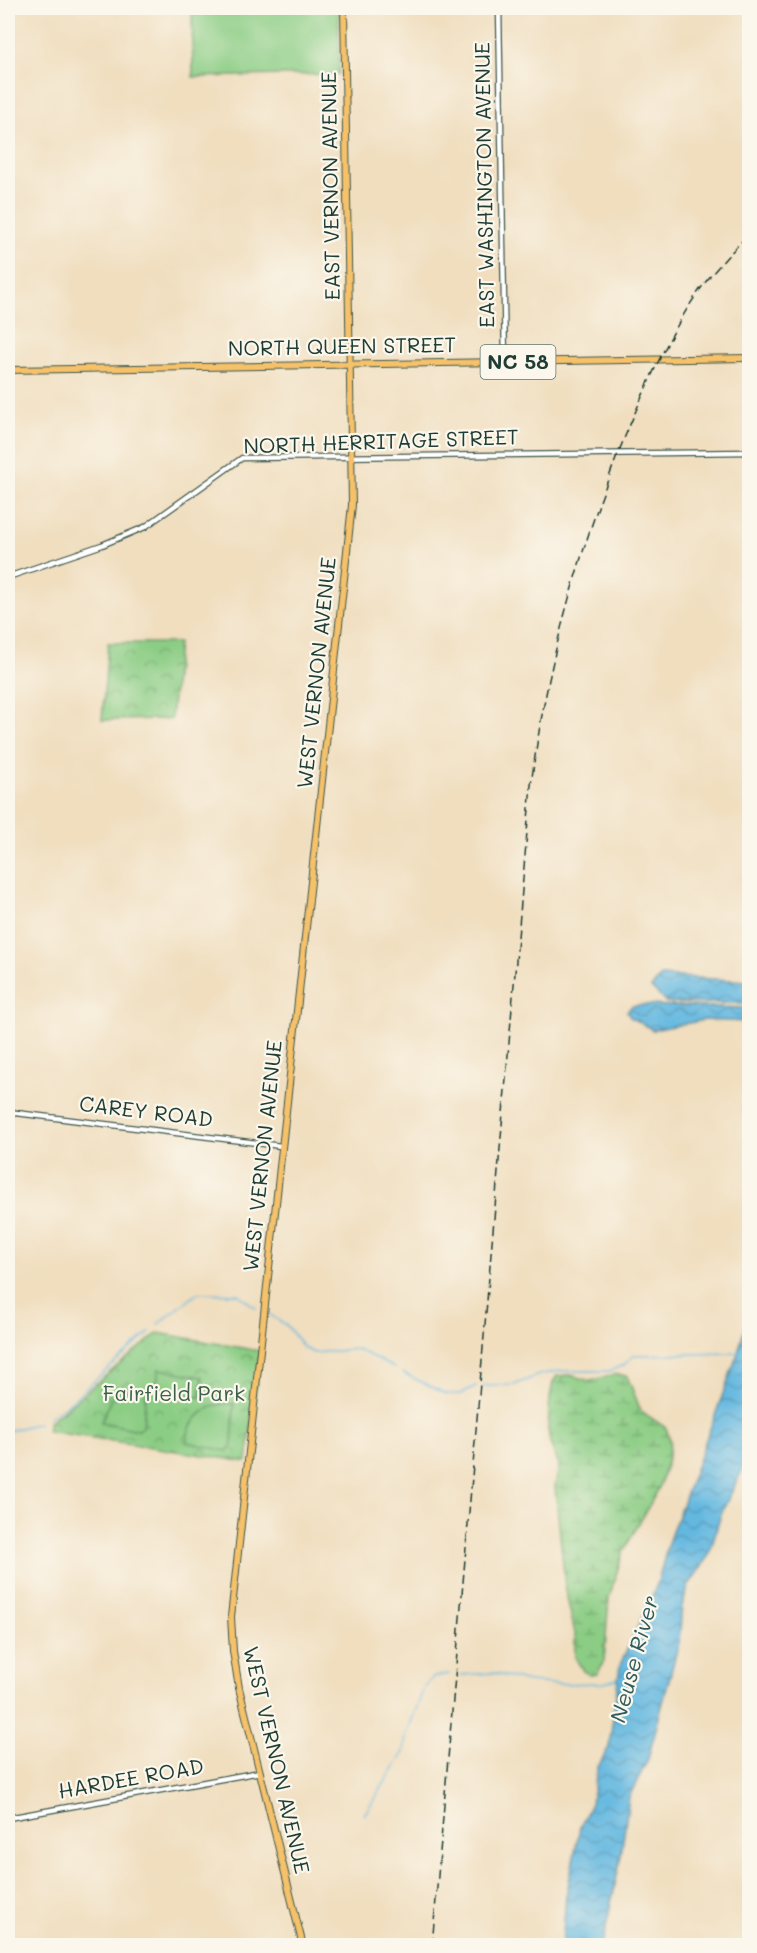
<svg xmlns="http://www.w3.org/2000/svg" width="757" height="1953" font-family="Mali,sans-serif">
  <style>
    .wetland { fill: url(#wetland-marsh); stroke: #56855c; stroke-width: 1.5 }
    .park { fill: url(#park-crowns); stroke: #56855c; stroke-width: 1.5 }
    .garden { fill: #8ccd85; stroke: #56855c; stroke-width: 1.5 }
    .water { fill: url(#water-waves); stroke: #427a8a; stroke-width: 1.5 }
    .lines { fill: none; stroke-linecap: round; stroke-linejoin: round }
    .stream { stroke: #64b8e0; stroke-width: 1.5 }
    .minor-casing { stroke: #3e5549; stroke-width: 7 }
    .major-casing { stroke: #3e5549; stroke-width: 8 }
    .minor { stroke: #fff; stroke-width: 4.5 }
    .major { stroke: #f5c16b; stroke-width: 6 }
    .rail { stroke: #1f3d34; stroke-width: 1.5; stroke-dasharray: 9 4.5; stroke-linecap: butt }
    .labels { text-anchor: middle; stroke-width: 4.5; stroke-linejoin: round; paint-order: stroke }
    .shield { fill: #fbf7ec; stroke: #61756b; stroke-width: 1.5 }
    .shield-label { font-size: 20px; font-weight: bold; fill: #1f3d34 }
    .street-label { font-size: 21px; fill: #1f3d34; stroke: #fbf7ec }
    .park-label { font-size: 21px; fill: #3a6148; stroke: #fbf7ec }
    .water-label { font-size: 22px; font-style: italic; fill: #305c5f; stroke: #fbf7ec }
  </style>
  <defs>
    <pattern id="wetland-marsh" width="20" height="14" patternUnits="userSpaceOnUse" patternTransform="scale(1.5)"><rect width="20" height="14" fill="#8ccd85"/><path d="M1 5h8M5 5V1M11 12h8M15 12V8" fill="none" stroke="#72a86e"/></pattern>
    <pattern id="park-crowns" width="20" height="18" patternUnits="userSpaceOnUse" patternTransform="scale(1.5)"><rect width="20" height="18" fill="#8ccd85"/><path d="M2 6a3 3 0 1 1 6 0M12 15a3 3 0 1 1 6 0" fill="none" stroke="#72a86e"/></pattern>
    <pattern id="water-waves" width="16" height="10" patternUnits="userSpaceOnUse" patternTransform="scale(1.5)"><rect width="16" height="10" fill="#64b8e0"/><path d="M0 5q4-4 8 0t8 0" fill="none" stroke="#5297b6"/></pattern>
  </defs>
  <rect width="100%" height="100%" fill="#fbf7ec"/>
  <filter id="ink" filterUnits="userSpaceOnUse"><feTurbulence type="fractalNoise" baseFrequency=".0167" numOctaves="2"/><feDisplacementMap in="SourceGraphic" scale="12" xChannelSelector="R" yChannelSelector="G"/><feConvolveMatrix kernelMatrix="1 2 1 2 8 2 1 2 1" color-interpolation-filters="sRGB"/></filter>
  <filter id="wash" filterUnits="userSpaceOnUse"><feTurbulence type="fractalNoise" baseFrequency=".008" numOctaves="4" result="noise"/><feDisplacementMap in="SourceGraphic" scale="24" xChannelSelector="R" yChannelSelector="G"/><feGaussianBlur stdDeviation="1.35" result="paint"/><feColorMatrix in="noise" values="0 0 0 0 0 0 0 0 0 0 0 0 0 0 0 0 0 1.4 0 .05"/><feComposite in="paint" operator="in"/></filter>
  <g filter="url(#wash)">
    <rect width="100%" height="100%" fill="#f0debf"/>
    <path class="wetland" d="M 615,1374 L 627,1376 L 641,1411 L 666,1428 L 670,1440 L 669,1455 L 659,1488 L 623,1552 L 609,1598 L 604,1661 L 597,1674 L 590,1675 L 583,1671 L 575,1657 L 575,1633 L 566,1593 L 555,1487 L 559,1465 L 550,1443 L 548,1429 L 550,1397 L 553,1382 L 557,1376 L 570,1375 L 590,1381 Z"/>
    <path class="park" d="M 108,643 L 178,643 L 171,719 L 102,720 Z
      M 158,1333 L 260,1351 L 247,1462 L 47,1431 L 49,1422 Z"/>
    <path class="garden" d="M 192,8 L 339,8 L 339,74 L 193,77 Z
      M 159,1369 L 203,1377 L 200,1397 L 156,1389 Z
      M 131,1388 L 146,1389 L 143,1426 L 138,1430 L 101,1422 L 111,1399 Z
      M 234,1404 L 232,1446 L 226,1451 L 186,1442 C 189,1417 209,1402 234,1404 Z"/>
    <path class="water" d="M 661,976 L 749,981 L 749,1003 L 667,1003 L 651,988 Z
      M 643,1005 L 749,1008 L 749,1022 L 704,1020 L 653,1030 L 630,1017 L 627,1011 L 632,1006 Z
      M 749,1290 L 749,1456 L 721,1514 L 709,1555 L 689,1585 L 682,1606 L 679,1642 L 648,1759 L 629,1797 L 620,1862 L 602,1945 L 562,1945 L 566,1896 L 580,1827 L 591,1803 L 598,1767 L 609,1747 L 620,1665 L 657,1585 L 669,1540 L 738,1353 L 746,1323 Z"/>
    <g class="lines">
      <path class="stream" d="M 269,1314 L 287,1326 L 304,1348 L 314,1353 L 357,1349 L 394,1368
        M 158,1324 L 198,1293 L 238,1294 L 256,1308
        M 403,1373 L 446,1394 L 460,1394 L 476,1386
        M 483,1386 L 514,1385 L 539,1375 L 559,1371 L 609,1371 L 624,1365 L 634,1355 L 740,1353
        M 49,1417 L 68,1404 L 150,1332
        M 8,1431 L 39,1423
        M 461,1675 L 493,1673 L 529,1682 L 554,1684 L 604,1683 L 617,1679
        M 364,1815 L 404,1752 L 406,1736 L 425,1685 L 434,1677 L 449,1674"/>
    </g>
  </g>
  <g filter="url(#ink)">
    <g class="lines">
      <g class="minor-casing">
        <path id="minor" d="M 499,8 L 505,362
          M 8,577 L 102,545 L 145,527 L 242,458 L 750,452
          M 8,1112 L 281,1146
          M 8,1818 L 260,1772"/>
      </g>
      <g class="major-casing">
        <path id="major" d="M 8,370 L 750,358
          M 303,1946 L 239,1688 L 233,1651 L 231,1617 L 352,505 L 344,8"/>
      </g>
      <use href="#minor" class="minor"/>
      <use href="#major" class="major"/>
      <path class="rail" d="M 432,1946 L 531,785 C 547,662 579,548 626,434 C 648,382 671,329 704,284 C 718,266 734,249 750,233"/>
    </g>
  </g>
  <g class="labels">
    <rect class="shield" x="480.5" y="345" width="75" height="34" rx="4.5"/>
    <g class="shield-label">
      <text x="518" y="369">NC 58</text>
    </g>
    <g class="street-label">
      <text transform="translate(485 185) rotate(-91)" y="7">EAST WASHINGTON AVENUE</text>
      <text transform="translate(331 186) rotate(-91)" y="7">EAST VERNON AVENUE</text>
      <text transform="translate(342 347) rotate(-1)" y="7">NORTH QUEEN STREET</text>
      <text transform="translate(381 442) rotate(-2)" y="7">NORTH HERRITAGE STREET</text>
      <text transform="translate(317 673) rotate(-84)" y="7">WEST VERNON AVENUE</text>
      <text transform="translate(146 1112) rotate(7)" y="7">CAREY ROAD</text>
      <text transform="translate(263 1156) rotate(-84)" y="7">WEST VERNON AVENUE</text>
      <text transform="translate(276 1760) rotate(77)" y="7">WEST VERNON AVENUE</text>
      <text transform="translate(131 1779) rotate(-10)" y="7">HARDEE ROAD</text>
    </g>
    <g class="park-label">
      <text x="174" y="1401">Fairfield Park</text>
    </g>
    <g class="water-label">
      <text transform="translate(634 1659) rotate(-75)" y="8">Neuse River</text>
    </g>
  </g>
  <rect width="757" height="1953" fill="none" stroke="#fbf7ec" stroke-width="30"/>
</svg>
